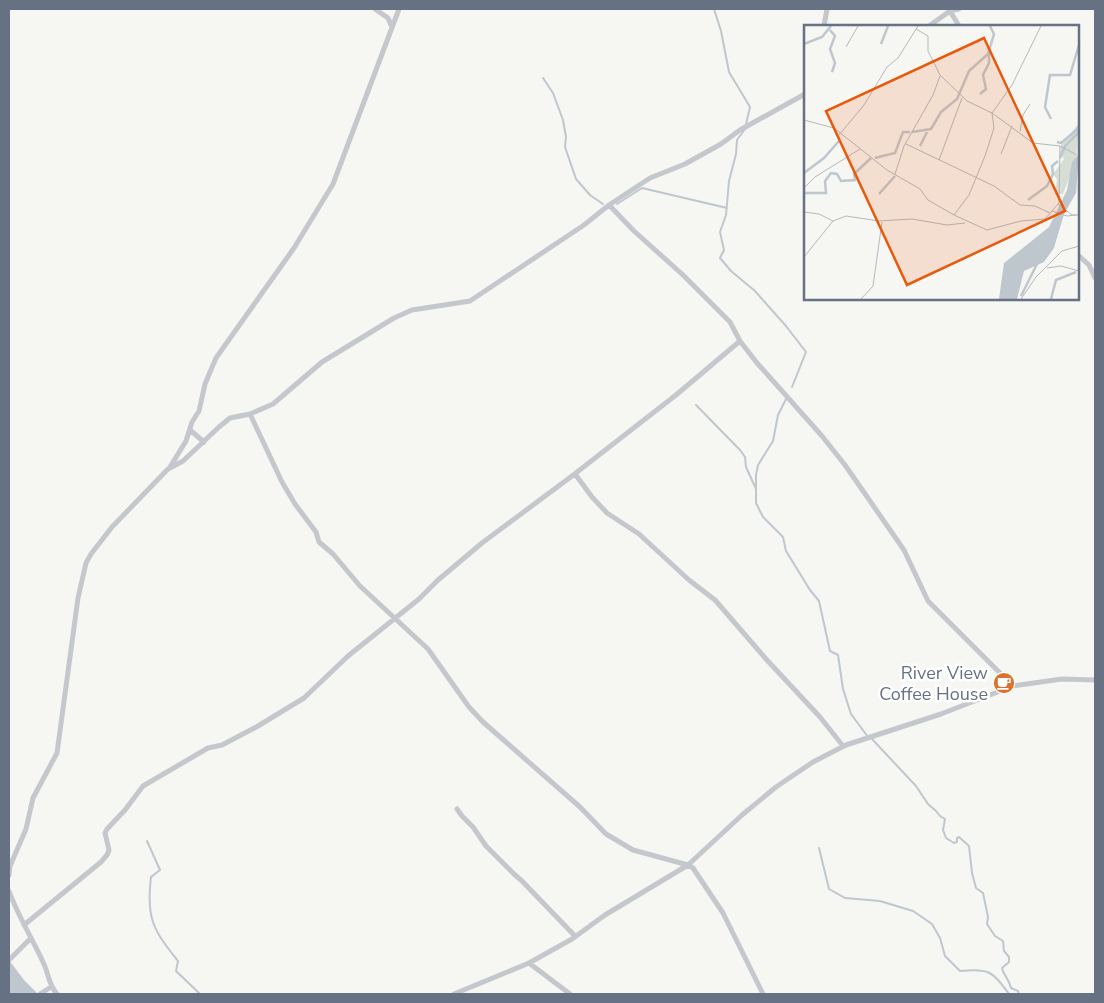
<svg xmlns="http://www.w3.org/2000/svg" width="1104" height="1003" font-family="'Nunito Sans',sans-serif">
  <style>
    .water { fill: #bfc7ce }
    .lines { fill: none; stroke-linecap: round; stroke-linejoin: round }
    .stream { stroke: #bfc7ce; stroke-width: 2 }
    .minor { stroke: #c4c7cb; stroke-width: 5 }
    .labels { text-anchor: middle; stroke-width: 5; stroke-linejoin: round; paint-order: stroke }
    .poi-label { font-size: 18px; fill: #667183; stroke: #fff; text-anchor: end }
    .inset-river { fill: none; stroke: #bfc7ce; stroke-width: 2.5 }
    .inset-road { fill: none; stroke: #b3b9bf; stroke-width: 1 }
    .view { fill: #e8590c; fill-opacity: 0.15; stroke: #e8590c; stroke-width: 2.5 }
    .inset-edge { fill: none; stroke: #667183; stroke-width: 2.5 }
  </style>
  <rect width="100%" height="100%" fill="#f6f6f3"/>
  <path class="water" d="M 9,960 L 24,980 L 38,994 L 9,994 Z"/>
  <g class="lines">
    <path class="stream" d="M 714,9 L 721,31 L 729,72 L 750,107 L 746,124
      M 543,78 L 553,93 L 563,120 L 566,137 L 565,147 L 576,179 L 590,195 L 603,204
      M 745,129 L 737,140 L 736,154 L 729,181 L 726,215 L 720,232 L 724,250 L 720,258 L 731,271 L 755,291 L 786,326 L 806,352 L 792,387
      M 617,204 L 642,188 L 727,208
      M 786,399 L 778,415 L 773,441 L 758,465 L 756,475 L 756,503 L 763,517 L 783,537 L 786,551 L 810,590 L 819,601 L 830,651 L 838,655 L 843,689 L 851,714 L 868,737
      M 696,405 L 740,450 L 745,457 L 746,467 L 756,489
      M 872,739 L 916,786 L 928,804 L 936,811 L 940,816 L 945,819 L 943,830 L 946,838 L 954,843 L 957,842 L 957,838 L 959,837 L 969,846 L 972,873 L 976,888 L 983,893 L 988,917 L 987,924 L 995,936 L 1003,941 L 1004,951 L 1009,957 L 1009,962 L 1002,968 C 1004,977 1009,978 1011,988 L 1018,991 L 1019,994
      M 147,841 L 160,870 L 151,877 C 146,918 153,930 178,961 L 176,971 L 200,994
      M 819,848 L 829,889 L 845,898 L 880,901 L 913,911 L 932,924 L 940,938 L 945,956 L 960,971 C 989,968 992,971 1009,994"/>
    <path class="minor" d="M 375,9 L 388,18 L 391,25
      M 950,11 L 959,26
      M 824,26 L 827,9
      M 929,26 L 950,11 L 959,9
      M 609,205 L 634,231 L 683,275 L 730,322 L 740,341 L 757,363 L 822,436 L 845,465 L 904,550 L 928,601 L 1013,686
      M 1078,255 L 1089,265 L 1095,278
      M 250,414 L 273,404 L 322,362 L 394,318 L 412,310 L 470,301 L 584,225 L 609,205 L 650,178 L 685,164 L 721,144 L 740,130 L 805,94
      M 190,430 L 204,442
      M 170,467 L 186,441 L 192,422 L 199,411 L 205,384 L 216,358 L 294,248 L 333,184 L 399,9
      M 575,474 L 592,497 L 607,513 L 639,534 L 689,580 L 715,600 L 766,659 L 820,717 L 843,746
      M 457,809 L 462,816 L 473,827 L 486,846 L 515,875 L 521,880 L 575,936
      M 9,875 L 10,866 L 26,829 L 33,798 L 57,753 L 78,598 L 86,563 L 91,554 L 112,527 L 168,469 L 183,461 L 219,427 L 230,418 L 250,414 L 282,482 L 295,504 L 316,532 L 319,542 L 333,554 L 360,586 L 428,649 L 469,707 L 483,722 L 580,807 L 606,834 L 633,850 L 688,865 L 605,915 L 572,939 L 529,963 L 454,994
      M 9,891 C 18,916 32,938 43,962 C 49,974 48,984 57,994
      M 24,925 L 101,862 L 107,855 L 109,850 L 105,833 L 107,829 L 125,810 L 143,786 L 208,748 L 222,745 L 258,726 L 304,698 L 348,656 L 419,599 L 438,580 L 482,543 L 572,476 L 676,395 L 740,341
      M 9,960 L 31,938
      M 529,963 L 570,994
      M 40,994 L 51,987
      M 763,994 L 723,913 L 693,868 L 688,865 L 742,815 L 776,787 L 813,762 L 846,745 L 941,714 L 1013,686 L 1062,679 L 1095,680"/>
  </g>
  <defs>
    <g id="cafe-disc" transform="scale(1.125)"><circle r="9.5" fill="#db732e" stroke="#fff"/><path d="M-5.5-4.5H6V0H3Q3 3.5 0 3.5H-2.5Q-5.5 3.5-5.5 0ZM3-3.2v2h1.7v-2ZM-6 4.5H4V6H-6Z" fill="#fff"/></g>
  </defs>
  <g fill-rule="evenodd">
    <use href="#cafe-disc" x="1004" y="683"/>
  </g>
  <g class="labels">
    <g class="poi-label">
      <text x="988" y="679">River View<tspan x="988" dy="21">Coffee House</tspan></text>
    </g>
  </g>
  <g transform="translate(804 25)">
    <rect width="275" height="275" fill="#f6f6f3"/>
    <path d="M 275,98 L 272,135 L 259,169 L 251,169 L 253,154 L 249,149 L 260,134 L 256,128 L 257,120 Z" fill="#d6ddd4"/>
    <path d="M 275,129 L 272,168 L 260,189 L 250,223 L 240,237 L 220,246 L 213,274 L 195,274 L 200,238 L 245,202 L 263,165 L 268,137 Z" fill="#bfc7ce"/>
    <path class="inset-river" d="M 26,5 L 31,11 L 26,24 L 31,38 L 28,47M 0,19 L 18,12 L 27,1M 77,19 L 84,1M 176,69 L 182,64 L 179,50 L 185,38 L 185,27M 247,94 L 241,82 L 246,50 L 266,50 L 275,20M 108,107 L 127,104 L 137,87 L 153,74 L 165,46 L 184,29 L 190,9 L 186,1M 253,117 L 257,118 L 275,103M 116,121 L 123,107M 71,133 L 91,128 L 99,107 L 106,107M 256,133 L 261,121 L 275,107M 0,148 L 20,133 L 35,116M 0,168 L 22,168 L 21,156 L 27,148 L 33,149 L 37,156 L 51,155 L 50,149 L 67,133M 75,169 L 91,151M 224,175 L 243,161 L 249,149 L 248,141 L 254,136M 217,271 L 233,239M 247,274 L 252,255 L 272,247"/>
    <path class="inset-road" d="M 112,4 L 124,11 L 124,26 L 136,50 L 163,76 L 188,88 L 208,60 L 237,1M 42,22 L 54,1M 188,88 L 229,118 L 256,121 L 255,178 L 241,194 L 217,196 L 183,205 L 150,190 L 165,170 L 181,131 L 190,103 ZM 0,95 L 30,103 L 83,145 L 116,164 L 124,175 L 150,190M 216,106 L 219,90 L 226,79M 35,110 L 60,80 L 83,42 L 94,33 L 114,1M 102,119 L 190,161 L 216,180 L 231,181 L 246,188M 256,121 L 273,130M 197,129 L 208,101M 135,135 L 158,73M 91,149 L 100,121 L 129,70 L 136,51M 0,163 L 11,152 L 56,124M 254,179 L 268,190 L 275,190M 248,186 L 263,191 L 272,190M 0,187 L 15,189 L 29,196 L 42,191 L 75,196 L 108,194 L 143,200 L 161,198M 0,232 L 29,196M 243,243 L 257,241 L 275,246M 57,274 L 69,261 L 78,197M 217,274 L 232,252 L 258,226 L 275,221"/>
    <path class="view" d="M 180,13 L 261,186 L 103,260 L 22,86 Z"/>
    <rect width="275" height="275" class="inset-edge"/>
  </g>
  <rect width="1104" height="1003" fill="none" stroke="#667183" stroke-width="20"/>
</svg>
